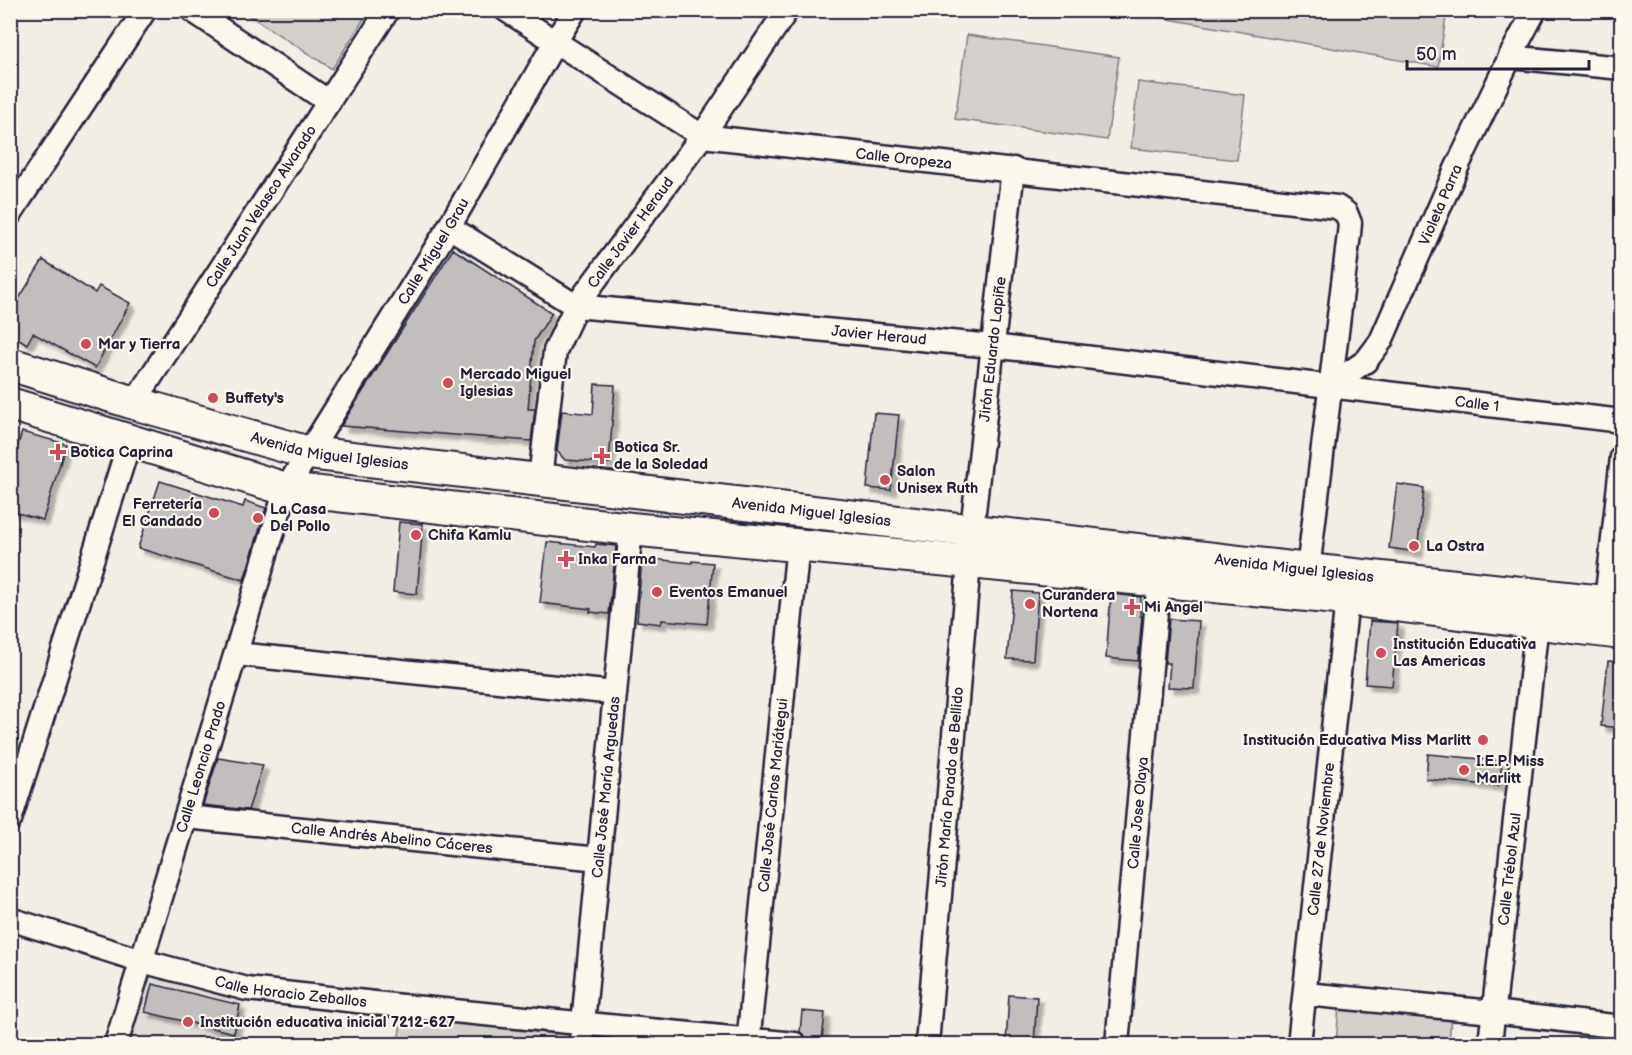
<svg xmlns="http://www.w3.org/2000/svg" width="1632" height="1055" font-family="'Balsamiq Sans',sans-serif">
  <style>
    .built { fill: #e0dcd6 }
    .green { fill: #d4d1cc; stroke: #7b7a84; stroke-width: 1.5 }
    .building { fill: #c2bebe; stroke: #22223b; stroke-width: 1.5; filter: url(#shadow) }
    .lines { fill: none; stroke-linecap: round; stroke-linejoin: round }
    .street-casing { stroke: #22223b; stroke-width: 27 }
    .secondary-casing { stroke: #22223b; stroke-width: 36 }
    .street { stroke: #fbf7ec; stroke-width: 22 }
    .secondary { stroke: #fbf7ec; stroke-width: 32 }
    .poi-dot { fill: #d1495b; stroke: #fbf7ec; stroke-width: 2 }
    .labels { text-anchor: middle; stroke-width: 4.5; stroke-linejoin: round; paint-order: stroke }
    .street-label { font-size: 15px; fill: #22223b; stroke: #fbf7ec }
    .poi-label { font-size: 15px; font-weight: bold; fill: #22223b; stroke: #fbf7ec; text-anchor: start }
  </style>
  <defs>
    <filter id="shadow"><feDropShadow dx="5.5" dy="5.5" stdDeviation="1.5" flood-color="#0004"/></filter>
  </defs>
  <rect width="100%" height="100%" fill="#f2eee5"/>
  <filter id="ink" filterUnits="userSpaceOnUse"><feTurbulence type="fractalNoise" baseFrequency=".0167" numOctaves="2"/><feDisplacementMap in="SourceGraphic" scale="12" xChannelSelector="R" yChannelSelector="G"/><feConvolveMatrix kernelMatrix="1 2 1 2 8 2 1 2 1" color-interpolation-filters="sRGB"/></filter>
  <g filter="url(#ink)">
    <path class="built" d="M 150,977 L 245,999 L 235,1044 L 128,1044 Z"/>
    <path class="green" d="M 242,11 L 369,11 L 332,69 Z
      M 1124,11 L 1447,11 L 1438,67 Z
      M 967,35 L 1119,57 L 1107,140 L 955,119 Z
      M 1138,82 L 1245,95 L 1237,160 L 1131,148 Z
      M 1339,1006 L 1451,1015 L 1449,1044 L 1336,1044 Z
      M 402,1014 L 556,1030 L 554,1044 L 398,1044 Z"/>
    <path class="building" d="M 453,249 L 552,313 L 534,341 L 528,409 L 535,409 L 531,441 L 341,426 Z
      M 43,260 L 95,293 L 99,286 L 130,303 L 95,368 L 33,333 L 27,344 L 10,333 L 10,313 Z
      M 595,384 L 615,385 L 609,463 L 565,460 L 557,451 L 562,411 L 593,414 Z
      M 874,413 L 899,415 L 891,490 L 867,488 Z
      M 22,432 L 66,444 L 43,520 L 10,511 L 10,470 Z
      M 160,481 L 243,507 L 245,501 L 266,508 L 244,580 L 138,548 Z
      M 1397,484 L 1424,488 L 1417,552 L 1389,548 Z
      M 399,522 L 423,524 L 417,594 L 393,592 Z
      M 547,542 L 595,547 L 596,544 L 616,546 L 609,614 L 590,612 L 591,609 L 540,603 Z
      M 642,558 L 692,563 L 692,561 L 713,563 L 707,624 L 662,620 L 661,624 L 637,621 Z
      M 1013,591 L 1038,593 L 1033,660 L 1007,659 Z
      M 1111,594 L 1141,597 L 1140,616 L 1142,616 L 1138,661 L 1106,658 Z
      M 1169,619 L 1199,621 L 1194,688 L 1168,687 L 1170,663 L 1165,663 Z
      M 1370,621 L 1398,623 L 1392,686 L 1365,684 Z
      M 1608,661 L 1622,662 L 1622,728 L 1601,726 Z
      M 1428,754 L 1502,761 L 1499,786 L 1426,779 Z
      M 218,758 L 263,765 L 248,810 L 203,805 Z
      M 152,984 L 240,1005 L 234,1033 L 145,1012 Z
      M 1009,995 L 1037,997 L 1034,1044 L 1006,1044 Z
      M 802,1011 L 825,1013 L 822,1041 L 808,1040 L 800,1032 Z"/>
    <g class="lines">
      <g class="street-casing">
        <g id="street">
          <path d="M 192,10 L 329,102"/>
          <path id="s1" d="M 506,10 L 702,136 L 1337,207 L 1346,213 L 1350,223 L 1349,234 L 1308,570"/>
          <path d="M 1510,57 L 1622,68"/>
          <path d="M 10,214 L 145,10"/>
          <path id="s2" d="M 449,227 L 576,306 L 992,346 L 1622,421"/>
          <path id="s3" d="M 1331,385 L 1366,361 L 1381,341 L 1457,167 L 1510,57 L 1535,10"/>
          <path id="s4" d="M 134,403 L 388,10"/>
          <path id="s5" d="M 540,479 L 555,351 L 576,306 L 702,136 L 787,10"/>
          <path d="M 1606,602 L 1622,457"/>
          <path d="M 236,654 L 615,693"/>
          <path id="s6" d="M 186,817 L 599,859"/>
          <path d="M 10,820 L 130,440"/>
          <path id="s7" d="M 10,919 L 142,961 L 247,989 L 402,1006 L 795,1044"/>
          <path d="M 1305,994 L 1493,1012 L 1622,1027"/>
          <path id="s8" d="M 116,1044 L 286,489 L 449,227 L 555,42 L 575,10"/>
          <path id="s9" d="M 581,1044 L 631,529"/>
          <path id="s10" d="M 748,1044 L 798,544"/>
          <path id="s11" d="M 927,1044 L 972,529 L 1013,169"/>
          <path id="s12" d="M 1117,1044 L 1159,579"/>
          <path id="s13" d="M 1299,1044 L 1347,599"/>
          <path id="s14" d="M 1490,1044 L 1537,623"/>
        </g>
      </g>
      <g class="secondary-casing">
        <g id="secondary">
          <path id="s15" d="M 10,364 L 134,403 L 309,453 L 1308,570 L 1622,604"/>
          <path d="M 10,404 L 286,489 L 631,529 L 1347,599 L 1622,633"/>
        </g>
      </g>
      <use href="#street" class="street"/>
      <use href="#secondary" class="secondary"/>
    </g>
  </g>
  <g class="poi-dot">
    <circle cx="86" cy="344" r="6"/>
    <circle cx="448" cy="383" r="6"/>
    <circle cx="213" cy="398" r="6"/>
    <path d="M55 443h6v6h6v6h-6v6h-6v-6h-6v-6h6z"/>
    <path d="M599 447h6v6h6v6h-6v6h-6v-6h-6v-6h6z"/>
    <circle cx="885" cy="480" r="6"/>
    <circle cx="214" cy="513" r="6"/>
    <circle cx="258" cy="518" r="6"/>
    <circle cx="416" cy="535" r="6"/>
    <circle cx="1414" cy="546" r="6"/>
    <path d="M563 550h6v6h6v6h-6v6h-6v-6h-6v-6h6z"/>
    <circle cx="657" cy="592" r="6"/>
    <circle cx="1030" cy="604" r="6"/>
    <path d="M1129 598h6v6h6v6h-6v6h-6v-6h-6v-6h6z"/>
    <circle cx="1381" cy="653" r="6"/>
    <circle cx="1483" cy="740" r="6"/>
    <circle cx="1464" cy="770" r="6"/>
    <circle cx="188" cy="1022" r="6"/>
  </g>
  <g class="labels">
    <g class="street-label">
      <text dy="5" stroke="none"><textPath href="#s1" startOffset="436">Calle Oropeza</textPath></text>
      <text dy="5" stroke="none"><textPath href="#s3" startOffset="216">Violeta Parra</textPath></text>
      <text dy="5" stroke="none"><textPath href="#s4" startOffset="234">Calle Juan Velasco Alvarado</textPath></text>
      <text dy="5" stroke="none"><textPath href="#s5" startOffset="270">Calle Javier Heraud</textPath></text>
      <text dy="5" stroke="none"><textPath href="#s8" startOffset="860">Calle Miguel Grau</textPath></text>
      <text dy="5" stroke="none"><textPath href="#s2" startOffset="454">Javier Heraud</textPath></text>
      <text dy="5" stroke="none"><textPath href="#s11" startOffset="698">Jirón Eduardo Lapiñe</textPath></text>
      <text dy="5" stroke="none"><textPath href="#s2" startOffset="1056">Calle 1</textPath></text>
      <text dy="5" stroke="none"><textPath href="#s15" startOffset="332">Avenida Miguel Iglesias</textPath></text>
      <text dy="5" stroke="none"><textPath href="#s15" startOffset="818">Avenida Miguel Iglesias</textPath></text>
      <text dy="5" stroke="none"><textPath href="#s15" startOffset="1304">Avenida Miguel Iglesias</textPath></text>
      <text dy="5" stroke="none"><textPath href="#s8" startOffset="290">Calle Leoncio Prado</textPath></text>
      <text dy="5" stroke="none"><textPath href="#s9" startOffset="258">Calle José María Arguedas</textPath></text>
      <text dy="5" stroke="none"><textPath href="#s11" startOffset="258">Jirón María Parado de Bellido</textPath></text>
      <text dy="5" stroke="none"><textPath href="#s10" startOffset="250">Calle José Carlos Mariátegui</textPath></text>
      <text dy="5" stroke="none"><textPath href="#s12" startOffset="232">Calle Jose Olaya</textPath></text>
      <text dy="5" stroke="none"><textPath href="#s6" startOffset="207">Calle Andrés Abelino Cáceres</textPath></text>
      <text dy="5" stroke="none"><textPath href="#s13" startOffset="206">Calle 27 de Noviembre</textPath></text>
      <text dy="5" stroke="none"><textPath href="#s14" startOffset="176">Calle Trébol Azul</textPath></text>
      <text dy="5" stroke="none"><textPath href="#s7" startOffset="291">Calle Horacio Zeballos</textPath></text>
    </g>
    <g class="poi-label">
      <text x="98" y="349">Mar y Tierra</text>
      <text x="460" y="379">Mercado Miguel<tspan x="460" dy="17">Iglesias</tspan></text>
      <text x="225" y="403">Buffety's</text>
      <text x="614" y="452">Botica Sr.<tspan x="614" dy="17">de la Soledad</tspan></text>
      <text x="70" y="457">Botica Caprina</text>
      <text x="897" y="476">Salon<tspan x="897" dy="17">Unisex Ruth</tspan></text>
      <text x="202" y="509" text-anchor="end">Ferretería<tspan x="202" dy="17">El Candado</tspan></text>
      <text x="270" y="514">La Casa<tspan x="270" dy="17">Del Pollo</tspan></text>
      <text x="428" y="540">Chifa Kamlu</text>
      <text x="1426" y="551">La Ostra</text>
      <text x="578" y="564">Inka Farma</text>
      <text x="669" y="597">Eventos Emanuel</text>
      <text x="1042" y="600">Curandera<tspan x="1042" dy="17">Nortena</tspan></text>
      <text x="1144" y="612">Mi Angel</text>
      <text x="1393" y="649">Institución Educativa<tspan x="1393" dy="17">Las Americas</tspan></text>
      <text x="1471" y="745" text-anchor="end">Institución Educativa Miss Marlitt</text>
      <text x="1476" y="766">I.E.P. Miss<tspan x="1476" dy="17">Marlitt</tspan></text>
      <text x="200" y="1027">Institución educativa inicial 7212-627</text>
    </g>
  </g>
  <rect width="1632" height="1055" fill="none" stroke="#fbf7ec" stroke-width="36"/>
  <rect x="18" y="18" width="1596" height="1019" fill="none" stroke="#22223b" stroke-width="2" filter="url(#ink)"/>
  <path d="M1407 60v9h182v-9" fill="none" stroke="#22223b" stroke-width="3"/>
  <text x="1416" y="60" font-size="18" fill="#22223b" stroke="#fbf7ec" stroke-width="4.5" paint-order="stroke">50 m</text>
</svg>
